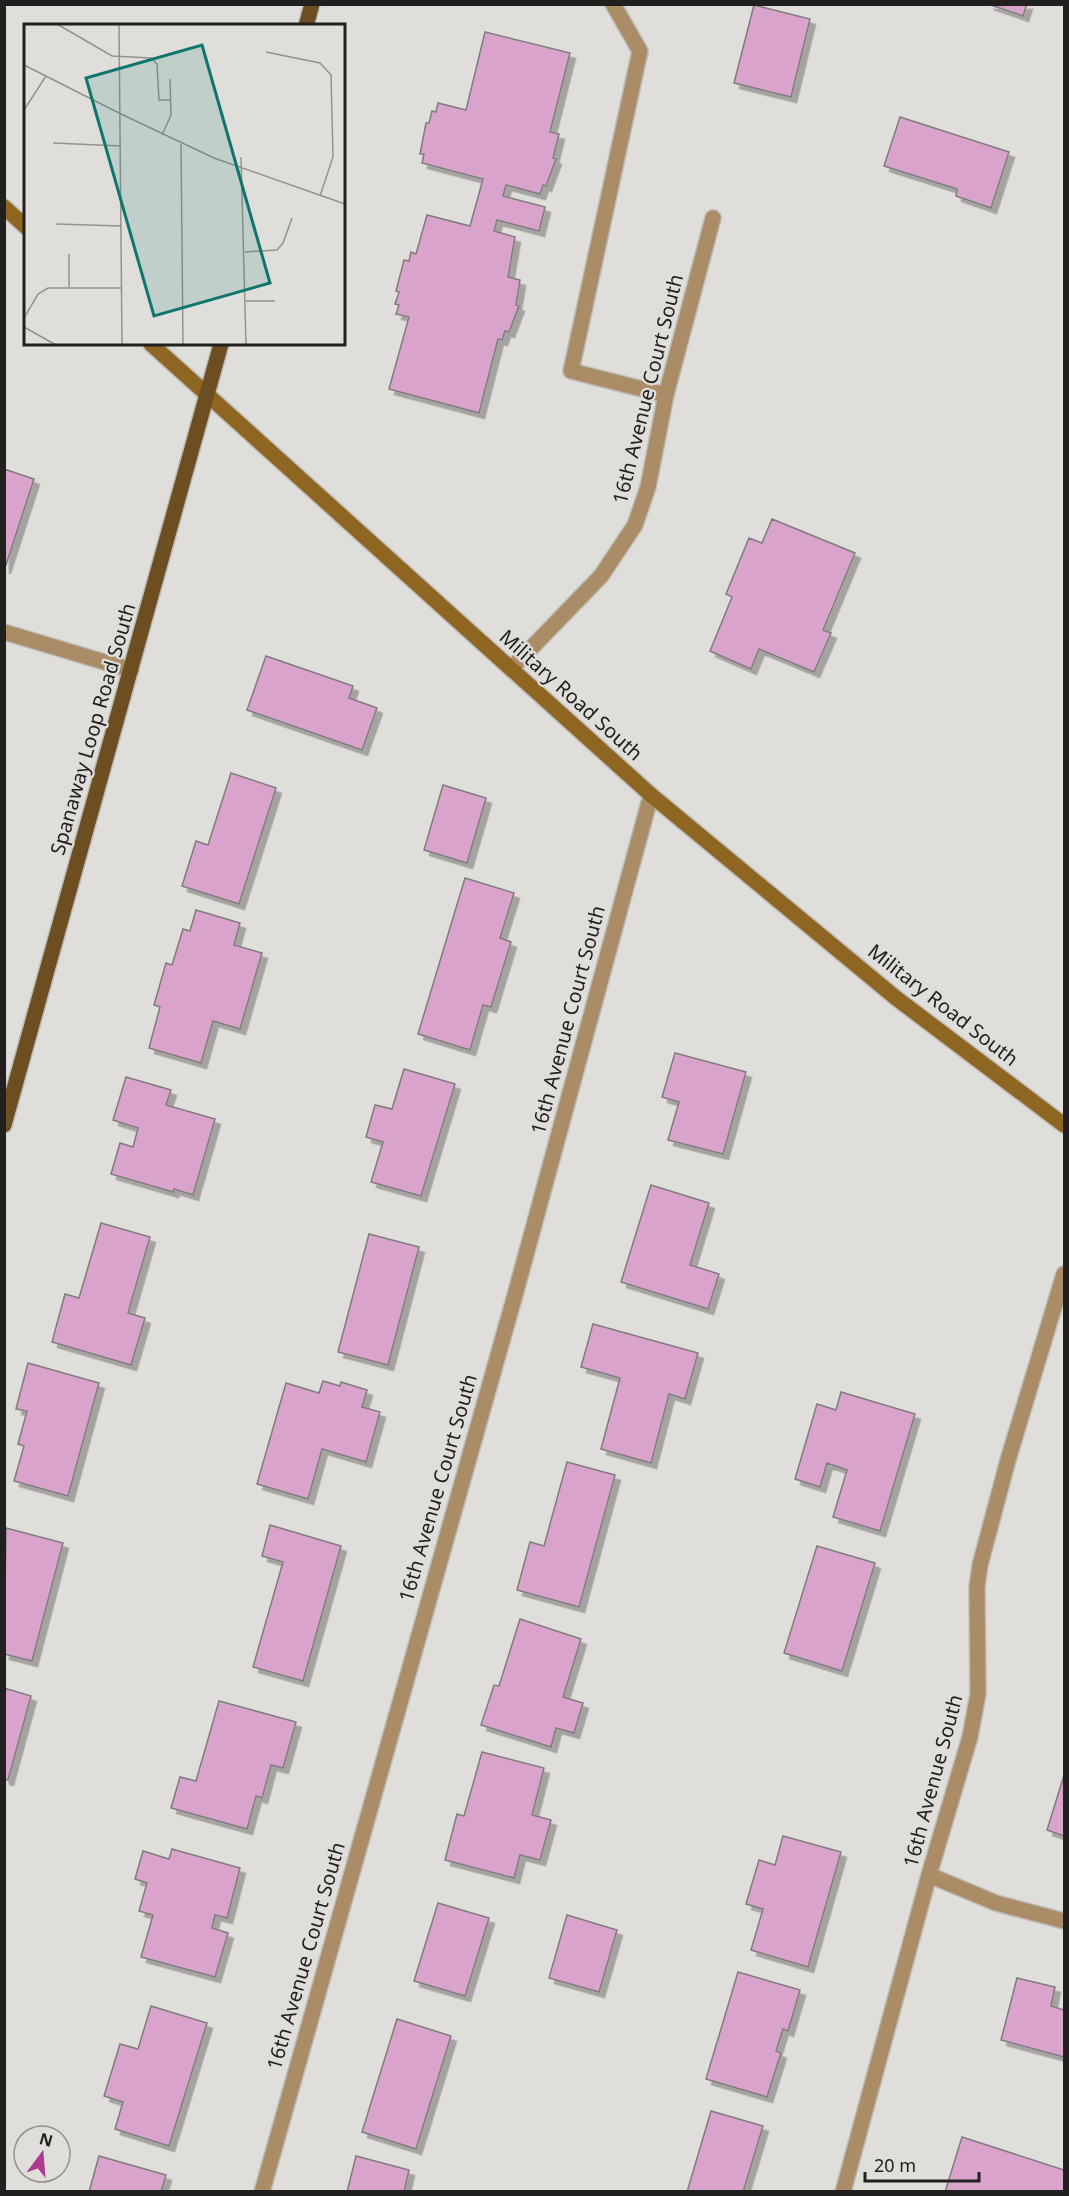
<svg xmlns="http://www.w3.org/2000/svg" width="1069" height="2196" font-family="'Noto Sans',sans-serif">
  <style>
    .building { fill: #daa3cb; stroke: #7f7c7e; stroke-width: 1.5; filter: url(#shadow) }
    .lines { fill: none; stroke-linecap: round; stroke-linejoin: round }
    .lane-casing { stroke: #bebcb8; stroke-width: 18 }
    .street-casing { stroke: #bebcb8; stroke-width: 18 }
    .secondary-casing { stroke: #bebcb8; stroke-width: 18 }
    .primary-casing { stroke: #bebcb8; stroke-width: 18 }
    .lane { stroke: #aa8d66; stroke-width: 15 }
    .street { stroke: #aa8d66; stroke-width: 15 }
    .secondary { stroke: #8f6522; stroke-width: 15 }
    .primary { stroke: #6c4e21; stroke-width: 15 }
    .labels { text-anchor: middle; stroke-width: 4.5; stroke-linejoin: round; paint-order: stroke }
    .street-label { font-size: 20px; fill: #21201f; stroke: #e0deda }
    .inset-road { fill: none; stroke: #94928f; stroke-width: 1.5 }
    .view { fill: #0f766e; fill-opacity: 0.15; stroke: #0f766e; stroke-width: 3 }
    .inset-edge { fill: none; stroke: #21201f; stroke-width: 3 }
  </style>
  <defs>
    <filter id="shadow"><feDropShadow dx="5.5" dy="5.5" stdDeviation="0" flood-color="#0004"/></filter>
  </defs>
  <rect width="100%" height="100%" fill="#e0deda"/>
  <path class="building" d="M 988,4 L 1027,4 L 1023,16 Z
    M 754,5 L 810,19 L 791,97 L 734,83 Z
    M 485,32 L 570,53 L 550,132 L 559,134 L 553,158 L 556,159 L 546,186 L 543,185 L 540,194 L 506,185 L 503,196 L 545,207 L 539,231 L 497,220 L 494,231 L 515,237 L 508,277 L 520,280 L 516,305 L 519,306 L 509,332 L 505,331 L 502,340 L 498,339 L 479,413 L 389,389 L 409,317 L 396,314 L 399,305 L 395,304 L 399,292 L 396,291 L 404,260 L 409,261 L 411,252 L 416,254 L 427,215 L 470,226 L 483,179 L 422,163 L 424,154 L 420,154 L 426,123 L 429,123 L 432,111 L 436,112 L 438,103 L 466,110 Z
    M 900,117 L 1009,152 L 991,208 L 956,196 L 957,189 L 884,166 Z
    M 4,469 L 34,479 L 5,568 L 4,568 Z
    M 772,519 L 855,553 L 823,630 L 831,633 L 814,672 L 759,649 L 751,669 L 710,651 L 732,597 L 726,594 L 749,538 L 762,543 Z
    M 266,656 L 353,686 L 349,698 L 377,708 L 362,750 L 247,710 Z
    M 231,773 L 276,788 L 239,904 L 182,886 L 196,841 L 208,845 Z
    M 443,785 L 486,798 L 467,863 L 424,850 Z
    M 465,878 L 514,893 L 500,938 L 511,942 L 491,1007 L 483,1005 L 470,1050 L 418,1034 Z
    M 196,910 L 240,923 L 234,945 L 262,953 L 240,1029 L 213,1021 L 201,1063 L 149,1048 L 160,1007 L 154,1005 L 166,963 L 172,965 L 183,929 L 190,931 Z
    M 675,1053 L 746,1072 L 723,1154 L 668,1140 L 679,1102 L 662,1097 Z
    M 404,1069 L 455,1084 L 421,1196 L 371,1182 L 383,1142 L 366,1137 L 375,1105 L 392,1109 Z
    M 126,1077 L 171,1090 L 166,1105 L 215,1119 L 193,1195 L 174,1189 L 173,1192 L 111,1174 L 120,1143 L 133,1147 L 138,1128 L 113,1120 Z
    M 651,1185 L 709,1203 L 690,1265 L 719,1274 L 708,1309 L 621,1282 Z
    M 101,1223 L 150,1237 L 128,1313 L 145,1318 L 131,1365 L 52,1342 L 65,1294 L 79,1298 Z
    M 369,1234 L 419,1247 L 388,1365 L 338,1352 Z
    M 593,1324 L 698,1353 L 685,1399 L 669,1394 L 651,1463 L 601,1449 L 620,1378 L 581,1367 Z
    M 28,1363 L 99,1383 L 68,1496 L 14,1481 L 24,1446 L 18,1444 L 27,1411 L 16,1409 Z
    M 323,1381 L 340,1386 L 341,1382 L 367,1390 L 362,1407 L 380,1412 L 366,1462 L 322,1449 L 308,1499 L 257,1484 L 286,1383 L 319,1393 Z
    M 841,1392 L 915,1414 L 880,1531 L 833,1517 L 847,1470 L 827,1463 L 820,1487 L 795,1479 L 817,1404 L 836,1410 Z
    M 567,1462 L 615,1475 L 579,1607 L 517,1590 L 530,1542 L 544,1546 Z
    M 270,1525 L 341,1546 L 303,1681 L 253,1667 L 283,1562 L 262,1556 Z
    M 6,1528 L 63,1543 L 32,1661 L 4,1654 Z
    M 817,1546 L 875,1563 L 842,1671 L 784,1653 Z
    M 520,1619 L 581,1639 L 563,1697 L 583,1703 L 574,1733 L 556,1728 L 551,1747 L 481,1725 L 494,1685 L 499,1686 Z
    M 4,1688 L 31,1696 L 8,1780 L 4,1779 Z
    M 219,1701 L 296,1722 L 283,1768 L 271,1765 L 262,1798 L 256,1796 L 247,1829 L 171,1808 L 180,1777 L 196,1781 Z
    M 482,1752 L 544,1768 L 532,1815 L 551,1820 L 540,1860 L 520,1855 L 514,1878 L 445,1860 L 457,1814 L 464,1816 Z
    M 1064,1775 L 1064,1836 L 1047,1830 Z
    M 783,1836 L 841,1852 L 808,1967 L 751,1950 L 763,1909 L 746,1904 L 759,1860 L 775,1865 Z
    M 172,1849 L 240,1868 L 227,1918 L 215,1915 L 212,1928 L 228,1933 L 215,1977 L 141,1957 L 153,1915 L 139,1911 L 147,1883 L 135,1879 L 143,1851 L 169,1859 Z
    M 438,1903 L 489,1918 L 465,1996 L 414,1981 Z
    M 567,1915 L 617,1930 L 599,1992 L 549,1978 Z
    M 738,1972 L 800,1990 L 788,2031 L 783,2029 L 776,2051 L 781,2053 L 767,2097 L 706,2079 Z
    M 1017,1978 L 1055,1987 L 1051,2006 L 1064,2010 L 1064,2057 L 1001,2040 Z
    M 151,2006 L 207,2023 L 169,2146 L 115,2129 L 123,2102 L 104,2096 L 120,2044 L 138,2049 Z
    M 397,2019 L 451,2036 L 416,2149 L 362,2132 Z
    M 711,2111 L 763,2126 L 743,2192 L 687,2192 Z
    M 962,2137 L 1064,2170 L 1064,2192 L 945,2192 Z
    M 99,2156 L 166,2175 L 161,2192 L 89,2192 Z
    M 356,2156 L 409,2170 L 404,2192 L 347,2192 Z"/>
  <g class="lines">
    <g class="lane-casing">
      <path id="lane" d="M 613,4 L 640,51 L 571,371 L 666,395"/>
    </g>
    <g class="street-casing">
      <path id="street" d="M 4,632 L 131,670
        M 511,669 L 601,576 L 635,525 L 648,487 L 666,395 L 713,218
        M 929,1875 L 996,1903 L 1064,1921
        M 262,2192 L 515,1295 L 651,795
        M 843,2192 L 929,1875 L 970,1737 L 978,1694 L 977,1587 L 980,1565 L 1008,1460 L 1064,1274"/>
    </g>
    <g class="secondary-casing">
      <path id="secondary" d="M 4,207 L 26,227
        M 151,344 L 651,795 L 896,998 L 1064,1125"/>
    </g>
    <g class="primary-casing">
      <path id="primary" d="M 306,26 L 312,4
        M 4,1125 L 221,344"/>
    </g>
    <use href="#lane" class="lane"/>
    <use href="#street" class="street"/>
    <use href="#secondary" class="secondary"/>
    <use href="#primary" class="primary"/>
  </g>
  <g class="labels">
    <g class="street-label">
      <text transform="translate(648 389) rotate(-76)" y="7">16th Avenue Court South</text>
      <text transform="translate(571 695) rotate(42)" y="7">Military Road South</text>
      <text transform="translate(93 729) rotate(-74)" y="7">Spanaway Loop Road South</text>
      <text transform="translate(943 1005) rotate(38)" y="7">Military Road South</text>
      <text transform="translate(568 1020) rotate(-75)" y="7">16th Avenue Court South</text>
      <text transform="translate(438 1488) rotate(-74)" y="7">16th Avenue Court South</text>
      <text transform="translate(933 1781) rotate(-75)" y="7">16th Avenue South</text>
      <text transform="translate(306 1956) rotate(-74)" y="7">16th Avenue Court South</text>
    </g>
  </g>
  <g transform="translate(24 24)">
    <rect width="321" height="321" fill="#e0deda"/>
    <path class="inset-road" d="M 33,0 L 88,32 L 127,34 L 133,40 L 135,76 L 147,76M 95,0 L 98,321M 242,28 L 296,39 L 307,51 L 309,133 L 296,172M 0,41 L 97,90M 0,86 L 22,52M 97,90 L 190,134 L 321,180M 138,111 L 147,91 L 146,55M 29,119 L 97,122M 157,120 L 159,321M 217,133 L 222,321M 32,200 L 98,202M 221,228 L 253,226 L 259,219 L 268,194M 45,263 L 45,230M 222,277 L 251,277M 0,294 L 14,270 L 24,264 L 98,264M 0,303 L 32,321"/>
    <path class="view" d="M 178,21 L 246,259 L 130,292 L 62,54 Z"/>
    <rect width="321" height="321" class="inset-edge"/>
  </g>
  <rect width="1069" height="2196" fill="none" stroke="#21201f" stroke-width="12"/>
  <g transform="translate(42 2154) rotate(16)"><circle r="28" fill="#e0deda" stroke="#94928f" stroke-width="1.5"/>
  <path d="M0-4.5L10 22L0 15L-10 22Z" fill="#af3a91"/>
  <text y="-9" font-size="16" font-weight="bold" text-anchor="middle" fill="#21201f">N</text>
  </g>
  <path d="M865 2172v9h114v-9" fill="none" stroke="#21201f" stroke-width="3"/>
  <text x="874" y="2172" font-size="18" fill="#21201f" stroke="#e0deda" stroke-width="4.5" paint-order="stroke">20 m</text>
</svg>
